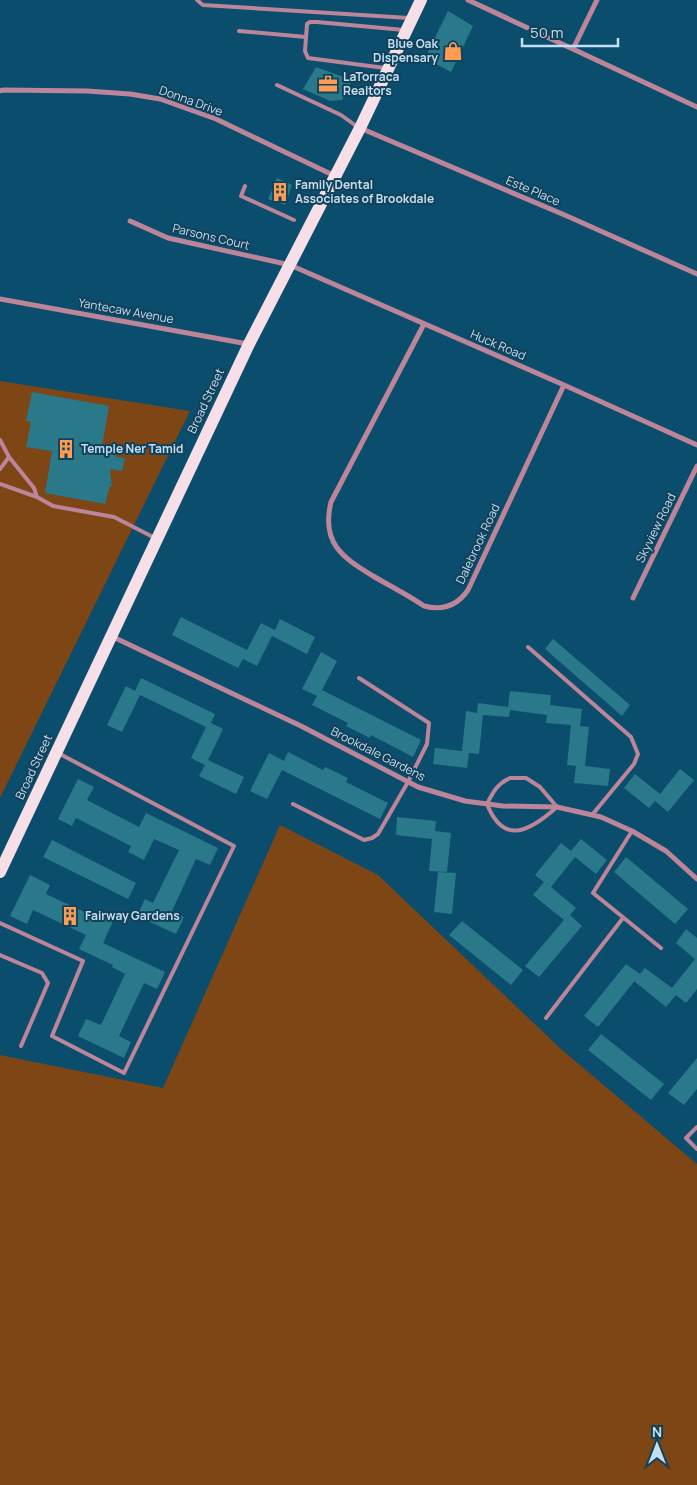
<svg xmlns="http://www.w3.org/2000/svg" width="697" height="1485" font-family="Manrope,sans-serif">
  <style>
    .green { fill: #7e4515 }
    .building { fill: #29798b }
    .lines { fill: none; stroke-linecap: round; stroke-linejoin: round }
    .service { stroke: #bc8599; stroke-width: 4 }
    .minor { stroke: #bc8599; stroke-width: 5 }
    .primary { stroke: #f7dfe7; stroke-width: 12 }
    .labels { text-anchor: middle; stroke-width: 4; stroke-linejoin: round; paint-order: stroke }
    .poi-label { font-size: 12px; font-weight: bold; fill: #c2dff2; stroke: #134159; text-anchor: start }
    .street-label { font-size: 12px; fill: #c2dff2; stroke: #134159 }
  </style>
  <rect width="100%" height="100%" fill="#0b4d6c"/>
  <path class="green" d="M 0,381 L 190,411 L 0,798 Z
    M 280,825 L 378,875 L 561,1049 L 697,1164 L 697,1485 L 0,1485 L 0,1055 L 163,1088 Z"/>
  <path class="building" d="M 448,11 L 473,26 L 451,72 L 425,58 Z
    M 316,67 L 352,80 L 342,100 L 330,101 L 303,89 Z
    M 277,178 L 292,185 L 285,205 L 268,199 Z
    M 32,392 L 109,406 L 101,451 L 116,454 L 116,457 L 125,458 L 122,471 L 110,469 L 112,486 L 110,486 L 105,504 L 45,493 L 52,451 L 26,447 L 31,422 L 26,421 Z
    M 181,617 L 247,650 L 261,623 L 275,630 L 280,619 L 315,637 L 307,654 L 272,636 L 257,666 L 243,659 L 238,668 L 172,635 Z
    M 553,639 L 630,705 L 622,716 L 545,649 Z
    M 321,652 L 337,661 L 322,690 L 421,740 L 413,757 L 371,735 L 370,738 L 346,726 L 348,723 L 312,705 L 317,696 L 302,689 Z
    M 141,678 L 215,714 L 211,723 L 223,729 L 208,760 L 244,777 L 236,794 L 199,776 L 205,765 L 191,758 L 206,727 L 140,695 L 122,732 L 107,725 L 126,686 L 135,691 Z
    M 510,691 L 551,695 L 550,705 L 582,709 L 580,726 L 589,727 L 585,766 L 610,769 L 608,786 L 574,783 L 576,766 L 567,765 L 571,725 L 546,723 L 547,715 L 510,710 L 509,717 L 483,715 L 479,754 L 469,753 L 467,768 L 433,764 L 435,748 L 462,751 L 466,711 L 477,713 L 478,703 L 508,707 Z
    M 288,752 L 323,770 L 325,767 L 348,778 L 346,782 L 388,803 L 380,819 L 282,770 L 267,799 L 250,791 L 269,753 L 284,761 Z
    M 680,769 L 694,780 L 668,812 L 655,801 L 649,808 L 624,788 L 635,774 L 660,794 Z
    M 78,779 L 94,787 L 87,800 L 139,827 L 146,813 L 218,848 L 210,865 L 196,859 L 172,911 L 184,917 L 176,934 L 137,916 L 145,899 L 153,903 L 179,850 L 154,839 L 144,860 L 128,852 L 131,846 L 76,818 L 72,826 L 58,819 Z
    M 397,817 L 436,821 L 435,831 L 451,833 L 447,872 L 429,871 L 432,839 L 396,835 Z
    M 581,839 L 607,860 L 596,874 L 575,857 L 551,887 L 576,908 L 570,915 L 582,926 L 539,977 L 525,966 L 564,920 L 533,895 L 544,882 L 535,875 L 561,843 L 571,851 Z
    M 52,840 L 136,883 L 128,899 L 43,857 Z
    M 626,857 L 688,909 L 675,924 L 614,872 Z
    M 438,872 L 456,873 L 452,914 L 434,912 Z
    M 30,875 L 50,885 L 46,894 L 95,917 L 98,909 L 115,917 L 103,943 L 165,972 L 157,989 L 144,983 L 119,1036 L 131,1042 L 124,1058 L 78,1036 L 86,1019 L 101,1025 L 125,974 L 112,967 L 113,965 L 79,949 L 86,935 L 33,910 L 27,924 L 10,916 Z
    M 462,921 L 523,970 L 511,985 L 449,935 Z
    M 686,929 L 697,938 L 697,989 L 686,1003 L 676,995 L 666,1007 L 634,981 L 645,968 L 672,988 L 695,959 L 676,943 Z
    M 626,964 L 640,974 L 598,1027 L 584,1016 Z
    M 601,1034 L 664,1084 L 651,1100 L 588,1050 Z
    M 697,1058 L 697,1089 L 684,1105 L 668,1093 Z"/>
  <g class="lines">
    <path class="service" d="M 197,0 L 203,5 L 409,18
      M 239,31 L 306,37
      M 385,68 L 308,58 L 305,51 L 307,24 L 310,22 L 317,22 L 404,30
      M 277,85 L 341,115 L 359,128
      M 245,186 L 241,196 L 294,220
      M 0,440 L 9,457 L 34,488 L 37,497 L 0,484
      M 0,469 L 9,457
      M 37,497 L 53,506 L 114,517 L 155,538
      M 528,647 L 631,737 L 638,754 L 634,764 L 592,815
      M 510,778 L 526,778 L 540,787 L 557,807 C 531,830 504,847 487,804 C 493,792 497,784 510,778 Z
      M 293,804 L 364,840 L 372,838 L 378,834 L 408,782 L 427,744 L 429,723 L 359,678
      M 632,831 L 593,893 L 661,948
      M 0,923 L 83,961 L 52,1036 L 124,1073 L 234,846 L 58,753
      M 0,955 L 42,973 L 48,983 L 21,1046
      M 546,1018 L 623,918
      M 697,1127 L 686,1138 L 697,1149"/>
    <path class="minor" d="M 468,0 L 697,107
      M 573,49 L 597,0
      M 0,91 L 3,90 L 87,91 L 130,94 L 160,99 L 216,119 L 335,176
      M 360,128 L 567,216 L 697,274
      M 130,221 L 168,238 L 290,265 L 564,385 L 697,445
      M 0,299 L 248,344
      M 424,324 L 331,502 C 321,543 342,557 373,576 C 390,586 408,595 424,606 C 443,611 457,606 468,590 L 564,385
      M 633,598 L 697,466
      M 111,636 L 301,726 L 418,787 L 465,801 L 503,806 L 557,807 L 601,817 L 632,831 L 666,851 L 697,879"/>
    <path class="primary" d="M 0,872 L 249,344 L 360,128 L 421,0"/>
  </g>
  <defs>
    <g id="shop-bare" transform="scale(1.5)"><path d="M-5-2.5h2.3a2.7 3.5 0 0 1 5.4 0H5L5.5 6h-11ZM-1.5-2.5h3a1.5 2.3 0 0 0-3 0Z" fill="#fd9d54" stroke="#134159" stroke-width="2.5" paint-order="stroke"/></g>
    <g id="office-bare" transform="scale(1.5)"><path d="M-6-3h4V-5.5h4V-3h4V5H-6ZM-1-4.5V-3h2v-1.5ZM-6 0V1H6V0Z" fill="#fd9d54" stroke="#134159" stroke-width="2.5" paint-order="stroke"/></g>
    <g id="building-bare" transform="scale(1.5)"><path d="M-4-6H4V6H1V3H-1V6H-4ZM-2.5-4.3h1.7v1.8h-1.7ZM.8-4.3h1.7v1.8H.8ZM-2.5-1h1.7V.8h-1.7ZM.8-1h1.7V.8H.8Z" fill="#fd9d54" stroke="#134159" stroke-width="2.5" paint-order="stroke"/></g>
  </defs>
  <g fill-rule="evenodd">
    <use href="#shop-bare" x="453" y="51"/>
    <use href="#office-bare" x="328" y="84"/>
    <use href="#building-bare" x="280" y="192"/>
    <use href="#building-bare" x="66" y="449"/>
    <use href="#building-bare" x="70" y="916"/>
  </g>
  <g class="labels">
    <g class="poi-label">
      <text x="438" y="48" text-anchor="end">Blue Oak<tspan x="438" dy="14">Dispensary</tspan></text>
      <text x="343" y="81">LaTorraca<tspan x="343" dy="14">Realtors</tspan></text>
      <text x="295" y="189">Family Dental<tspan x="295" dy="14">Associates of Brookdale</tspan></text>
      <text x="81" y="453">Temple Ner Tamid</text>
      <text x="85" y="920">Fairway Gardens</text>
    </g>
    <g class="street-label">
      <text transform="translate(191 101) rotate(20)" y="4">Donna Drive</text>
      <text transform="translate(533 191) rotate(23)" y="4">Este Place</text>
      <text transform="translate(211 237) rotate(13)" y="4">Parsons Court</text>
      <text transform="translate(126 311) rotate(10)" y="4">Yantecaw Avenue</text>
      <text transform="translate(498 345) rotate(23)" y="4">Huck Road</text>
      <text transform="translate(206 401) rotate(-65)" y="4">Broad Street</text>
      <text transform="translate(656 528) rotate(-64)" y="4">Skyview Road</text>
      <text transform="translate(478 544) rotate(-65)" y="4">Dalebrook Road</text>
      <text transform="translate(378 754) rotate(27)" y="4">Brookdale Gardens</text>
      <text transform="translate(34 767) rotate(-65)" y="4">Broad Street</text>
    </g>
  </g>
  <g transform="translate(657 1445)" stroke="#134159" stroke-width="4" paint-order="stroke">
  <path d="M0-4L9 19L0 12L-9 19Z" fill="#c2dff2"/>
  <text y="-8" font-size="14" font-weight="bold" text-anchor="middle" fill="#c2dff2">N</text>
  </g>
  <path d="M522 38v8h96v-8" fill="none" stroke="#c2dff2" stroke-width="2.5"/>
  <text x="530" y="38" font-size="15" fill="#c2dff2" stroke="#134159" stroke-width="4" paint-order="stroke">50 m</text>
</svg>
